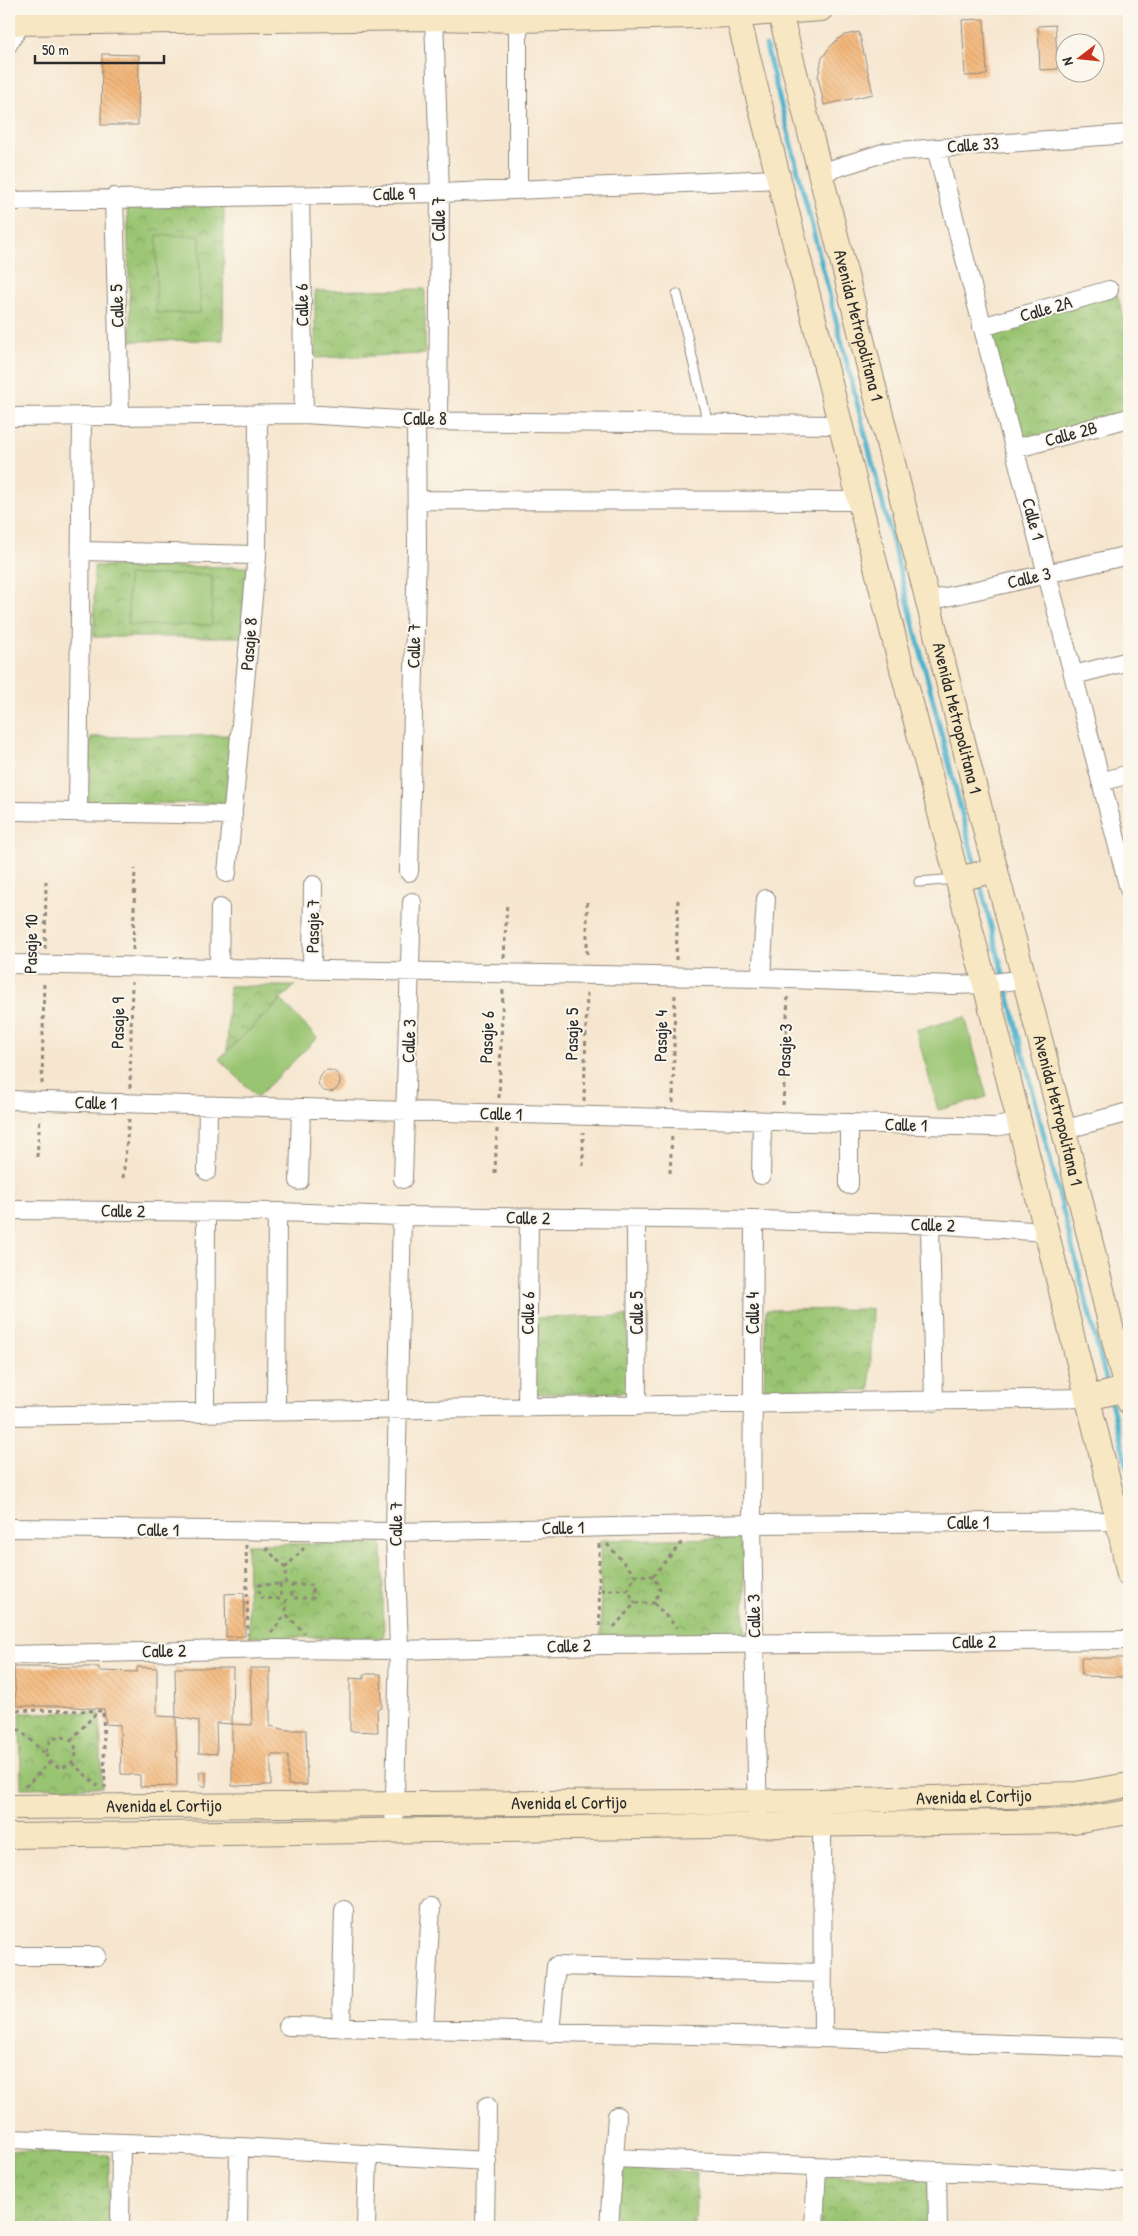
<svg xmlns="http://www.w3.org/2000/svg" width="1138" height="2236" font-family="'Patrick Hand',sans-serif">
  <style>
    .park { fill: url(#park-crowns); stroke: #62784e }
    .pitch { fill: #99c471; stroke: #62784e }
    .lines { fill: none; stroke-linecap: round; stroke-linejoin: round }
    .stream { stroke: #4db2cc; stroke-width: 5 }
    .building { fill: url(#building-back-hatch) }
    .lane-casing { stroke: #90887d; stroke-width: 11 }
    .street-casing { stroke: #90887d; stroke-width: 20 }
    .secondary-casing { stroke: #90887d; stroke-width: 26 }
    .path { stroke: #90887d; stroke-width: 3; stroke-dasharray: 4 4; stroke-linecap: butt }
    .lane { stroke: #fff; stroke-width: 9 }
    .street { stroke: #fff; stroke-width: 18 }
    .secondary { stroke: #f8e7c3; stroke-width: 24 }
    .labels { text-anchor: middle; stroke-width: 4; stroke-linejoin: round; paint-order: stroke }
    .street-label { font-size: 18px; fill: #2b2b2b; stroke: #fbf7ec }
  </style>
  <defs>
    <pattern id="park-crowns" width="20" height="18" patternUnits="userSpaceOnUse" patternTransform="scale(1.25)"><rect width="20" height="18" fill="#99c471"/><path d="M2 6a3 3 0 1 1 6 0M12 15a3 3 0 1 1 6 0" fill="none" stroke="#7d9f5d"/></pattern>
    <pattern id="building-back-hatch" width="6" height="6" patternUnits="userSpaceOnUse" patternTransform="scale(1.25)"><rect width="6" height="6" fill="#f3b373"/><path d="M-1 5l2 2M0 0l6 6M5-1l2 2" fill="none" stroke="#d09a64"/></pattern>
  </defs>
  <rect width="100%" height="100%" fill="#fbf7ec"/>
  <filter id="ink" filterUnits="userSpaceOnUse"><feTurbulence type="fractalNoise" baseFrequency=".02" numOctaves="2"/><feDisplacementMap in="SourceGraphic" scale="10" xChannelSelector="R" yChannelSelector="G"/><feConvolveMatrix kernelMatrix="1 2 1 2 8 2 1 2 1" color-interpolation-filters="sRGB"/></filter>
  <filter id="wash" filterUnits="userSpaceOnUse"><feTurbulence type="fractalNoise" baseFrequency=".0096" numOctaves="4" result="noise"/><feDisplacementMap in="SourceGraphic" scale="20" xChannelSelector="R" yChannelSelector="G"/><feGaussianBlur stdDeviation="1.12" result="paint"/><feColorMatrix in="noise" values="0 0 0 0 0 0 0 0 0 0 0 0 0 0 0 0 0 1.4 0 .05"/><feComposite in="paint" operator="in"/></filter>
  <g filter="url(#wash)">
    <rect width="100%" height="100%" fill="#f6e6cf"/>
    <path class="park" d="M 224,205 L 223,340 L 131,341 L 127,208 Z
      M 425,289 L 425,354 L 315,358 L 315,291 Z
      M 1117,294 L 1129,334 L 1129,413 L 1020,443 L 989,329 Z
      M 94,566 L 248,567 L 242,637 L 94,637 Z
      M 232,735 L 225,803 L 87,804 L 91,737 Z
      M 229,986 L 295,986 L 227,1051 Z
      M 872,1309 L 870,1390 L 764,1392 L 766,1310 Z
      M 627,1316 L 629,1392 L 536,1394 L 534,1318 Z
      M 743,1538 L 745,1636 L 601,1635 L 600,1540 Z
      M 382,1543 L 384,1638 L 249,1637 L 247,1544 Z
      M 100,1712 L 102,1787 L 21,1788 L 20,1713 Z
      M 11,2150 L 109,2155 L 109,2227 L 11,2227 Z
      M 619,2168 L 697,2172 L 695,2227 L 614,2227 Z
      M 822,2175 L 930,2180 L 930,2227 L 820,2227 Z"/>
    <path class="pitch" d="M 157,235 L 200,236 L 200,313 L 156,313 Z
      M 128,575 L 212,575 L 212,625 L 128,625 Z
      M 281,1000 L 317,1038 L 257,1097 L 219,1059 Z
      M 965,1017 L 987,1097 L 938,1110 L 916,1030 Z"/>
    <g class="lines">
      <path class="stream" d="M 766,46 L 976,869
        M 979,879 L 1108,1387
        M 1110,1398 L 1129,1474"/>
    </g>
    <g id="blocks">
      <path class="building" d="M 984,19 L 987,75 L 965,76 L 962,20 Z
        M 1055,25 L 1058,69 L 1040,70 L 1038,26 Z
        M 859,32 L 873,94 L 824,105 L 818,77 L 822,58 L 829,48 L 838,39 L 845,35 Z
        M 102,54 L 139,55 L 138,125 L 101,125 Z
        M318 1081a11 11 0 1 1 22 0a11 11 0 1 1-22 0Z
        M 244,1593 L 245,1636 L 226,1637 L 225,1594 Z
        M 1081,1658 L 1123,1658 L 1124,1677 L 1082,1676 Z
        M 14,1667 L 99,1667 L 99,1671 L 137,1672 L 137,1667 L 157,1668 L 157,1716 L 176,1717 L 177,1786 L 140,1787 L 140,1775 L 121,1774 L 120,1725 L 106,1724 L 104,1709 L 60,1706 L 16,1706 Z
        M 175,1668 L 233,1668 L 232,1724 L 216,1723 L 217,1754 L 199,1753 L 199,1721 L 176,1717 Z
        M 250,1668 L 270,1668 L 270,1726 L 287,1730 L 306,1730 L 307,1785 L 288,1785 L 288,1755 L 271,1755 L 271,1785 L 232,1786 L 232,1724 L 252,1725 Z
        M 364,1674 L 381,1674 L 382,1708 L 377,1709 L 378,1732 L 350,1731 L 350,1678 L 364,1679 Z
        M 199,1772 L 206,1772 L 206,1786 L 201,1786 Z"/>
    </g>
  </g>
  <g filter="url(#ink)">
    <use href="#blocks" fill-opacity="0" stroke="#90887d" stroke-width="1"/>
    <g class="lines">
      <g class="lane-casing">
        <path id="lane" d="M 9,51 L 25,26
          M 677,294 L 708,424
          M 919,882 L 956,879"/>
      </g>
      <g class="street-casing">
        <path id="street" d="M 434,18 L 440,193 L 438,419
          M 518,20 L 518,190
          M 936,148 L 1129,889
          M 820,173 L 886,152 L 1129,134
          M 300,196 L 304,414
          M 114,197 L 120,415
          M 9,201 L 440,193 L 779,179
          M 982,327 L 1109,290
          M 9,417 L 304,414 L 416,421 L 841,425
          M 1014,449 L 1129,418
          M 418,500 L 860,501
          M 81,551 L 257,555
          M 929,601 L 1129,555
          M 1074,675 L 1129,661
          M 1101,782 L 1129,774
          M 16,811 L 233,815
          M 78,812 L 82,416
          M 409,872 L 417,548 L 416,421
          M 227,873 L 257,555 L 258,415
          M 9,964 L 761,978 L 952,985 L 985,984 L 1024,979
          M 219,967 L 220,908
          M 312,968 L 313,885
          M 761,978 L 766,899
          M 9,1100 L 994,1127 L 1019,1123
          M 1063,1130 L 1129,1112
          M 207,1171 L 208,1106
          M 761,1175 L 762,1121
          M 403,1179 L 412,902
          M 299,1181 L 301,1109
          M 849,1185 L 849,1123
          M 9,1210 L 277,1212 L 402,1216 L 754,1220 L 945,1225 L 1046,1232
          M 636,1219 L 637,1406
          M 754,1220 L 752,1524 L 758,1826
          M 930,1225 L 934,1402
          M 527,1408 L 529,1218
          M 276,1411 L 277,1212
          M 205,1413 L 206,1212
          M 9,1416 L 1088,1398
          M 9,1528 L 395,1532 L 752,1524 L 1118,1521
          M 9,1655 L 270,1649 L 399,1650 L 600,1645 L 1129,1640
          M 822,1825 L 823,2038
          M 394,1832 L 399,1650 L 395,1532 L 402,1216
          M 9,1956 L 97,1956
          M 288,2026 L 823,2038 L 1129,2048
          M 341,2028 L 344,1910
          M 424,2030 L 431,1907
          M 550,2033 L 556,1966 L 823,1973
          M 9,2139 L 239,2147 L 487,2161
          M 614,2158 L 1012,2174 L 1129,2181
          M 937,2171 L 938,2227
          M 120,2227 L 121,2143
          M 238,2227 L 239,2147
          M 366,2227 L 368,2154
          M 485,2227 L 487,2106
          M 609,2227 L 617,2116
          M 814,2227 L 817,2167"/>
      </g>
      <g class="secondary-casing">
        <g id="secondary">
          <path d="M 736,9 L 896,646 L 985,984 L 1118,1521 L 1129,1575"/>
          <path id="s1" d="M 779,9 L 987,837 L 1062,1123 L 1129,1402"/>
          <path d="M 9,23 L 434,18 L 518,20 L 738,15 L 821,9"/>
          <path d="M 958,879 L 996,870"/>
          <path d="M 1088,1398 L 1126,1389"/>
          <path id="s2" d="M 9,1807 L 822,1801 L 1076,1794 L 1129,1785"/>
          <path d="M 9,1836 L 1074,1821 L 1129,1812"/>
        </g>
      </g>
      <path class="path" d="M 587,902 L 587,958
        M 45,949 L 46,881
        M 133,950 L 135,869
        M 504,958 L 507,902
        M 676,960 L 678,899
        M 42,1084 L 44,980
        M 130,1088 L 132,982
        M 499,1098 L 503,989
        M 584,1101 L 587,992
        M 673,1103 L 675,992
        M 783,1105 L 788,994
        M 37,1157 L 40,1117
        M 583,1166 L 583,1132
        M 495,1173 L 497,1129
        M 670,1173 L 672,1134
        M 123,1178 L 129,1119
        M 599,1544 L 599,1590 L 628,1590
        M 607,1544 L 635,1575
        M 246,1545 L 248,1634
        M 266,1548 L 285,1568 L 286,1584
        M 285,1568 L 304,1548
        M 653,1576 L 682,1542
        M 280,1584 L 281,1599 L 260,1598 L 259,1585 Z
        M 292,1585 L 312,1585 L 313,1598 L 292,1598 Z
        M 599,1590 L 600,1629
        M 286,1599 L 286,1614 L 304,1633
        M 654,1603 L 677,1628
        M 614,1627 L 635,1603 L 654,1603 L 660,1590 L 653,1576 L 635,1575 L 628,1590 L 635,1603
        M 271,1633 L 286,1614
        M 9,1710 L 103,1711 L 105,1788
        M 9,1729 L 20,1730 L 45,1754
        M46 1752a15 15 0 1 1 30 0a15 15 0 1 1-30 0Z
        M 71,1740 L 98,1711
        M 72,1763 L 98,1786
        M 25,1787 L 50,1762"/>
      <use href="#lane" class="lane"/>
      <use href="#street" class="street"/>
      <use href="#secondary" class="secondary"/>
    </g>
  </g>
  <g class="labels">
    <g class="street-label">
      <text transform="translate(973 145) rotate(-4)" y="6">Calle 33</text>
      <text transform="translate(394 194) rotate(-1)" y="6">Calle 9</text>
      <text transform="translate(439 219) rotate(-90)" y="6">Calle 7</text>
      <text transform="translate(302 305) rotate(-91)" y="6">Calle 6</text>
      <text transform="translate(117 306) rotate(-92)" y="6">Calle 5</text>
      <text transform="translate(1046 309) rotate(-16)" y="6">Calle 2A</text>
      <text dy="6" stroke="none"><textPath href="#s1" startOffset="326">Avenida Metropolitana 1</textPath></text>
      <text x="425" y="425">Calle 8</text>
      <text transform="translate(1071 434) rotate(-15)" y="6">Calle 2B</text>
      <text transform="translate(1033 519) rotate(75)" y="6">Calle 1</text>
      <text transform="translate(1029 578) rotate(-13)" y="6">Calle 3</text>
      <text transform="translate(249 644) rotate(-85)" y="6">Pasaje 8</text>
      <text transform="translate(414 646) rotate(-89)" y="6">Calle 7</text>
      <text dy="6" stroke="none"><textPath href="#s1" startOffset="731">Avenida Metropolitana 1</textPath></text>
      <text transform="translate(313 926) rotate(-89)" y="6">Pasaje 7</text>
      <text transform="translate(31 944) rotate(-89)" y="6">Pasaje 10</text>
      <text transform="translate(118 1023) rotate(-89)" y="6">Pasaje 9</text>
      <text transform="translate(572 1034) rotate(-89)" y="6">Pasaje 5</text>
      <text transform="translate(661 1036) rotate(-89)" y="6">Pasaje 4</text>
      <text transform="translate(487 1037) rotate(-88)" y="6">Pasaje 6</text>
      <text transform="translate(409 1041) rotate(-88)" y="6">Calle 3</text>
      <text transform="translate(785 1050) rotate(-88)" y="6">Pasaje 3</text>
      <text transform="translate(96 1103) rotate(2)" y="6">Calle 1</text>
      <text dy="6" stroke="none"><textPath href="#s1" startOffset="1136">Avenida Metropolitana 1</textPath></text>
      <text transform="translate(501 1114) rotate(2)" y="6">Calle 1</text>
      <text transform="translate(906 1125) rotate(2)" y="6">Calle 1</text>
      <text transform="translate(123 1211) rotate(1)" y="6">Calle 2</text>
      <text transform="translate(528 1218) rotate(1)" y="6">Calle 2</text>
      <text transform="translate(933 1225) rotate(2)" y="6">Calle 2</text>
      <text transform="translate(528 1313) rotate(-89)" y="6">Calle 6</text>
      <text transform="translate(637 1313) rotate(-90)" y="6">Calle 5</text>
      <text transform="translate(753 1313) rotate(-90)" y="6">Calle 4</text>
      <text x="968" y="1529">Calle 1</text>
      <text transform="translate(396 1524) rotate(-89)" y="6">Calle 7</text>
      <text transform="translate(563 1528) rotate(-1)" y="6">Calle 1</text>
      <text transform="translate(158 1530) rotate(1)" y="6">Calle 1</text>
      <text transform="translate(754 1616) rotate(-91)" y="6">Calle 3</text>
      <text transform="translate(974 1642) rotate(-1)" y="6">Calle 2</text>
      <text transform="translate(569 1646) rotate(-2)" y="6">Calle 2</text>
      <text transform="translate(164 1651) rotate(-1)" y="6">Calle 2</text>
      <text dy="6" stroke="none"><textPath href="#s2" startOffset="965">Avenida el Cortijo</textPath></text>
      <text dy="6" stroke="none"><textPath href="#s2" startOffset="560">Avenida el Cortijo</textPath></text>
      <text dy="6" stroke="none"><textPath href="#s2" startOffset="155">Avenida el Cortijo</textPath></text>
    </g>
  </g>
  <rect width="1138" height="2236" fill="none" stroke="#fbf7ec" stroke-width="30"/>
  <g transform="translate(1080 58) rotate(254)"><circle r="24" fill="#fbf7ec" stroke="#a8a59f"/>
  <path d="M0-4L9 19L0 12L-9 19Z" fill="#c8321e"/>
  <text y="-8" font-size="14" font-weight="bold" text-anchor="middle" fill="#2b2b2b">N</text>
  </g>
  <path d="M35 55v8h129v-8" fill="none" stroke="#2b2b2b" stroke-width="2.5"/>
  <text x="42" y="55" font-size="15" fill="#2b2b2b" stroke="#fbf7ec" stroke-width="4" paint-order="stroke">50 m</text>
</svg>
